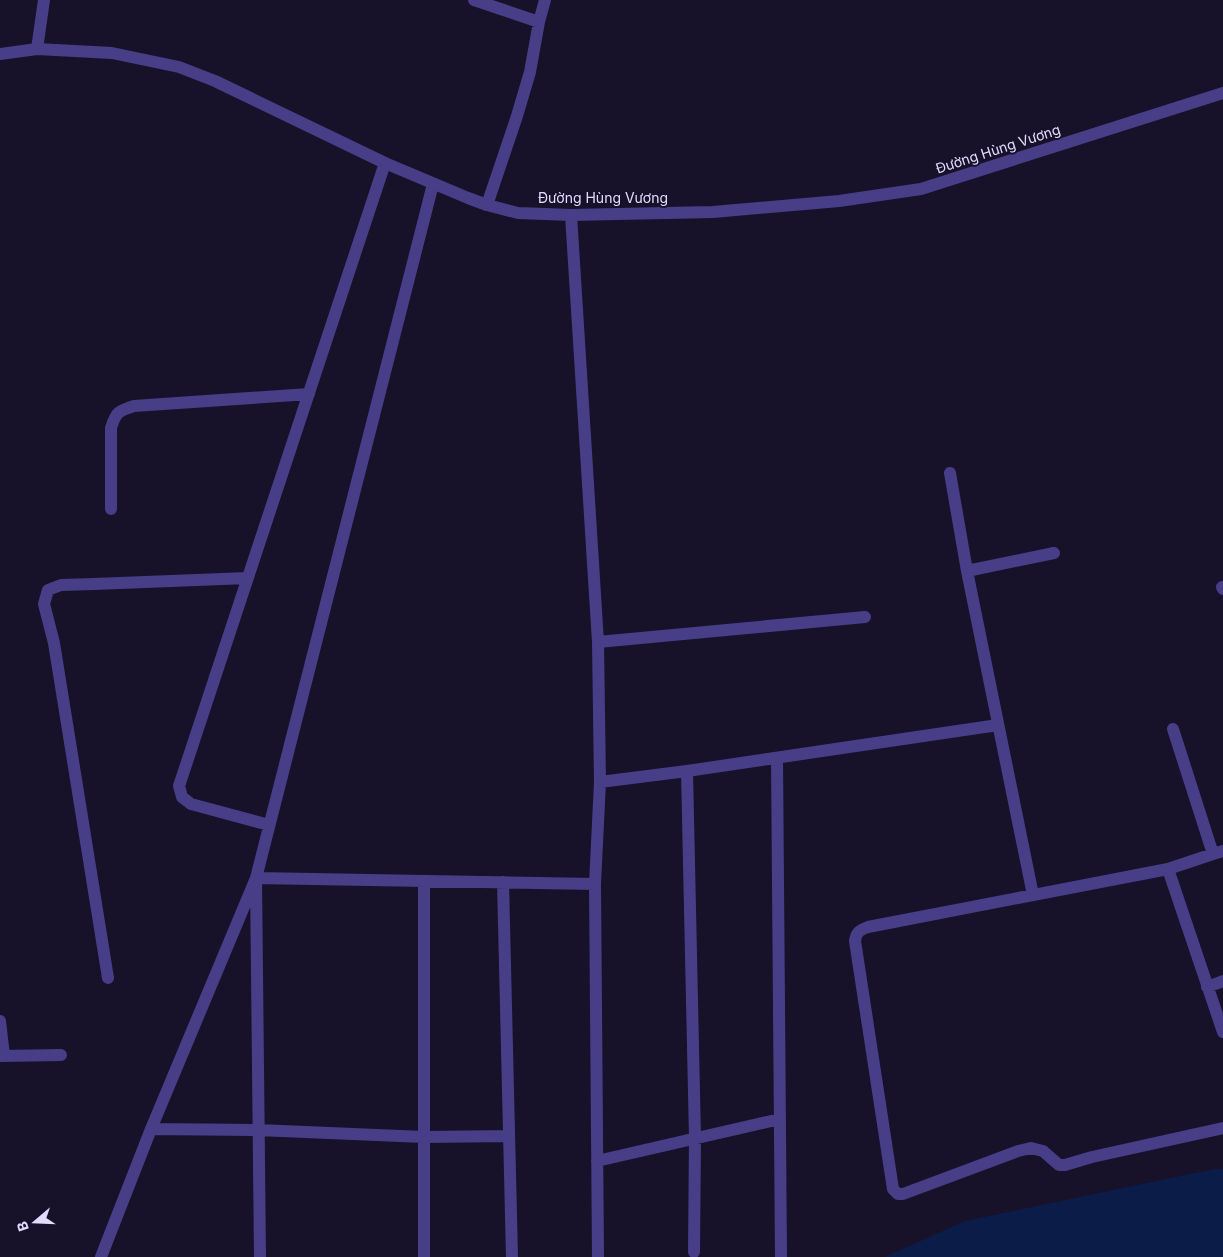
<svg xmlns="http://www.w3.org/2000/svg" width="1223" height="1257" font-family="Inter,sans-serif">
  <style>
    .water { fill: #0c1c48 }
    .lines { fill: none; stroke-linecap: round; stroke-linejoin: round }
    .minor { stroke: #483e88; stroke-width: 12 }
    .tertiary { stroke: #483e88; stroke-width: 12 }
    .labels { text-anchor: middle; stroke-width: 4; stroke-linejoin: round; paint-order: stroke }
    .street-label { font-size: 14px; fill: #e3dbfe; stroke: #18112a }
  </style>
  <rect width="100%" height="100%" fill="#18112a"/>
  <path class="water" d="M 1214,1169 L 1223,1169 L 1223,1257 L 885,1257 L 965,1221 Z"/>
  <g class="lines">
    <path class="minor" d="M 474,0 L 539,22 L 545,0
      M 37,49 L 44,0
      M 487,205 L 517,116 L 530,72 L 539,22
      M 571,215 L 598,642 L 600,782 L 595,884 L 598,1257
      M 950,473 L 967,571 L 1033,895
      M 111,509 L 111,428 C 116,412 118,411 134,406 L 309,394
      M 967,571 L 1054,553
      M 1222,587 L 1223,589
      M 598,642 L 865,617
      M 1173,729 L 1213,854
      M 777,758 L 781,1257
      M 687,771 L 695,1138 L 694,1252
      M 600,782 L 687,771 L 998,725
      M 269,825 L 191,804 L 182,797 L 179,786 L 385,163
      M 1223,851 L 1213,854 L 1168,869 L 868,927 C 860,930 856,932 855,941 L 893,1189 L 898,1194 L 903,1194 L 1018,1151 L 1031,1148 L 1043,1151 L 1059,1165 L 1065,1165 L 1092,1157 L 1223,1128
      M 1168,869 L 1223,1032
      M 503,882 L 512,1257
      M 108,978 L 54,643 L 44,604 L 48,590 L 61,585 L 94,584 L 248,578
      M 1207,987 L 1223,981
      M 0,1021 L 4,1056
      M 0,1056 L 61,1055
      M 151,1129 L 258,1130 L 424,1137 L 509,1136
      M 597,1161 L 780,1119
      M 101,1257 L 151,1129 L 256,878 L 433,184
      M 260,1257 L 256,878 L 595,884
      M 424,1257 L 424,881"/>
    <path class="tertiary" d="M 0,54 L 37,49 L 112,53 L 179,67 L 215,81 L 385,163 L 468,198 L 487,205 L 518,213 L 571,215 L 713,212 L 839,201 L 921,189 L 1223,93"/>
  </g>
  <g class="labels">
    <g class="street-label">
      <text transform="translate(998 149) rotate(-18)" y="5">Đường Hùng Vương</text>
      <text x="603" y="203">Đường Hùng Vương</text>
    </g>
  </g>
  <g transform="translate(35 1222) rotate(251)" stroke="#18112a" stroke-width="4" paint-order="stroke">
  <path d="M0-4L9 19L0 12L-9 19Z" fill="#e3dbfe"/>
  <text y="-8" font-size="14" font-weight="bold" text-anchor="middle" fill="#e3dbfe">B</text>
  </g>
</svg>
